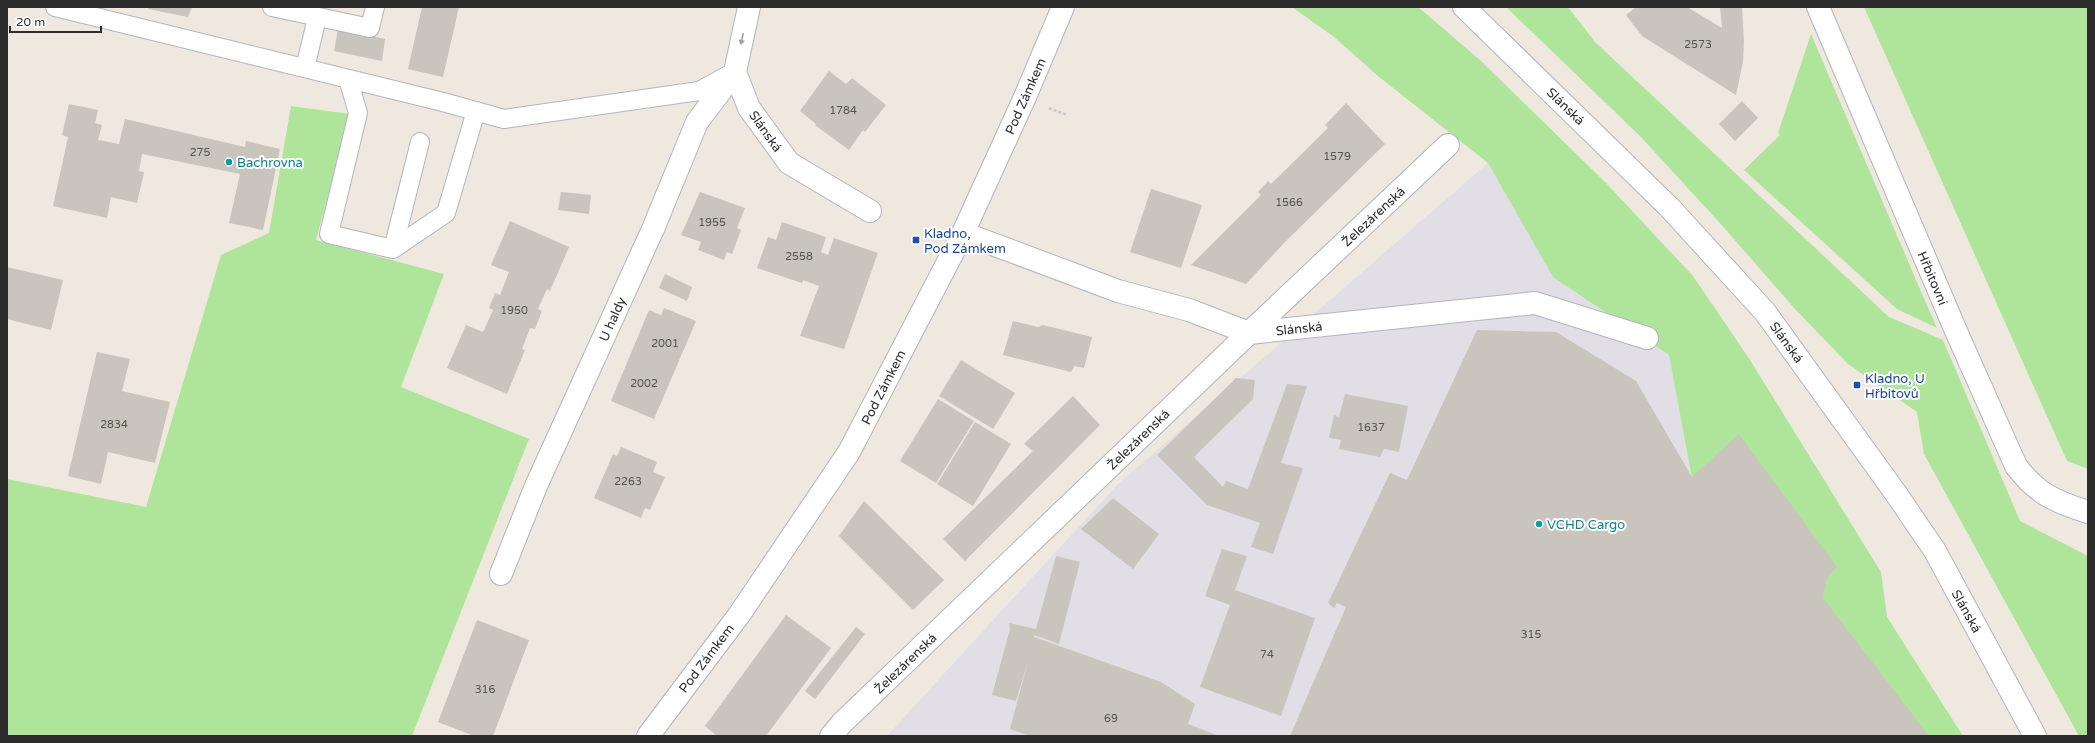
<svg xmlns="http://www.w3.org/2000/svg" width="2095" height="743" font-family="'Varela Round',sans-serif">
  <style>
    .industrial { fill: #e1dee6 }
    .green { fill: #aee59a }
    .building { fill: #c9c5bd }
    .lines { fill: none; stroke-linecap: round; stroke-linejoin: round }
    .service-casing { stroke: #b2b3c0; stroke-width: 20 }
    .minor-casing { stroke: #b2b3c0; stroke-width: 24 }
    .secondary-casing { stroke: #b2b3c0; stroke-width: 24 }
    .path { stroke: #c8c8c8; stroke-width: 2.5; stroke-dasharray: 3 2; stroke-linecap: butt }
    .service { stroke: #fff; stroke-width: 18 }
    .minor { stroke: #fff; stroke-width: 22 }
    .secondary { stroke: #fff; stroke-width: 22 }
    .oneway { fill: #a0a0a0 }
    .culture-dot { fill: #0f9aa8; stroke: #fff; stroke-width: 1.5 }
    .transit-dot { fill: #1a4fb4; stroke: #fff; stroke-width: 1.5 }
    .labels { text-anchor: middle; stroke-width: 4; stroke-linejoin: round; paint-order: stroke }
    .number-label { font-size: 11px; fill: #535250 }
    .street-label { font-size: 13px; fill: #2c2c2c; stroke: #fff }
    .culture-label { font-size: 13px; fill: #0d838f; stroke: #fff; text-anchor: start }
    .transit-label { font-size: 13px; fill: #164399; stroke: #fff; text-anchor: start }
  </style>
  <rect width="100%" height="100%" fill="#eee8de"/>
  <path class="industrial" d="M 1488,163 L 1553,277 L 1669,355 L 1698,510 L 1584,736 L 887,736 L 1118,484 Z"/>
  <path class="green" d="M 1292,7 L 1418,7 L 1480,60 L 1606,183 L 1693,276 L 1750,360 L 1881,572 L 1887,617 L 1963,736 L 1584,736 L 1698,510 L 1669,355 L 1553,277 L 1488,163 L 1378,76 L 1334,37 Z
    M 1506,7 L 1568,7 L 1595,42 L 1889,317 L 1943,340 L 2020,521 L 2088,556 L 2088,736 L 2079,736 L 1924,454 L 1917,412 L 1848,364 L 1796,310 L 1719,222 L 1640,136 Z
    M 1864,7 L 2088,7 L 2088,469 L 2067,461 Z
    M 1811,34 L 1922,294 L 1937,328 L 1897,309 L 1744,170 L 1780,135 L 1778,133 Z
    M 291,106 L 350,114 L 316,240 L 444,274 L 401,387 L 529,439 L 412,736 L 7,736 L 7,479 L 146,507 L 221,255 L 269,233 Z"/>
  <path class="building" d="M 149,7 L 192,7 L 188,17 L 148,9 Z
    M 422,7 L 459,7 L 443,77 L 408,69 Z
    M 1636,7 L 1687,7 L 1722,28 L 1720,7 L 1742,7 L 1744,42 L 1743,62 L 1736,95 L 1642,36 L 1626,15 Z
    M 338,29 L 385,39 L 382,61 L 334,51 Z
    M 829,71 L 846,84 L 852,78 L 886,105 L 865,132 L 863,130 L 849,150 L 815,125 L 816,124 L 800,111 Z
    M 1742,101 L 1758,118 L 1735,141 L 1719,124 Z
    M 1346,103 L 1385,144 L 1285,242 L 1246,284 L 1191,265 L 1261,195 L 1258,192 L 1268,181 L 1271,184 L 1328,128 L 1325,125 Z
    M 69,104 L 98,110 L 95,123 L 102,125 L 98,140 L 119,144 L 125,119 L 245,147 L 246,141 L 280,149 L 263,230 L 229,223 L 240,174 L 142,154 L 139,171 L 144,172 L 137,203 L 111,197 L 107,218 L 53,206 L 68,137 L 62,135 Z
    M 1151,189 L 1202,205 L 1181,268 L 1130,252 Z
    M 561,192 L 591,195 L 589,214 L 558,210 Z
    M 700,192 L 745,208 L 737,228 L 741,230 L 732,254 L 727,252 L 724,260 L 698,250 L 701,242 L 681,235 Z
    M 510,221 L 569,247 L 550,291 L 547,289 L 538,309 L 542,311 L 535,329 L 530,328 L 522,349 L 525,350 L 507,394 L 447,368 L 466,325 L 483,332 L 493,310 L 489,308 L 495,293 L 500,295 L 509,272 L 491,265 Z
    M 782,222 L 826,237 L 821,252 L 828,255 L 834,238 L 878,253 L 844,349 L 800,336 L 819,286 L 803,280 L 802,283 L 757,268 L 768,237 L 776,240 Z
    M 7,267 L 63,280 L 51,330 L 7,319 Z
    M 665,274 L 692,287 L 687,301 L 659,288 Z
    M 664,308 L 696,321 L 654,419 L 611,401 L 649,310 L 661,315 Z
    M 1013,321 L 1038,327 L 1043,325 L 1092,337 L 1084,368 L 1075,366 L 1071,372 L 1003,355 Z
    M 1477,330 L 1556,332 L 1636,381 L 1692,477 L 1739,434 L 1837,567 L 1827,578 L 1823,598 L 1929,736 L 1290,736 L 1346,607 L 1337,603 L 1334,608 L 1328,603 L 1390,473 L 1407,480 Z
    M 97,352 L 130,359 L 122,391 L 170,402 L 155,463 L 108,452 L 101,484 L 68,476 Z
    M 961,360 L 1015,393 L 993,429 L 939,396 Z
    M 1236,378 L 1255,380 L 1253,399 L 1194,457 L 1223,487 L 1226,481 L 1248,489 L 1287,384 L 1307,386 L 1281,463 L 1303,468 L 1273,554 L 1251,547 L 1260,523 L 1207,505 L 1157,455 Z
    M 1345,394 L 1408,406 L 1399,452 L 1384,449 L 1380,457 L 1339,449 L 1341,440 L 1329,438 L 1334,415 L 1339,417 Z
    M 1073,396 L 1100,425 L 965,561 L 943,539 L 1033,451 L 1024,444 Z
    M 938,399 L 974,421 L 936,483 L 900,461 Z
    M 975,422 L 1011,444 L 973,506 L 937,484 Z
    M 621,447 L 657,462 L 653,472 L 665,477 L 650,510 L 645,508 L 641,518 L 594,498 L 613,454 L 617,456 Z
    M 1113,498 L 1159,534 L 1133,569 L 1081,529 Z
    M 864,501 L 944,580 L 913,610 L 839,536 Z
    M 1222,549 L 1247,556 L 1235,590 L 1315,618 L 1281,716 L 1200,687 L 1230,605 L 1205,596 Z
    M 1056,556 L 1080,562 L 1059,644 L 1034,635 L 1034,637 L 1161,682 L 1195,704 L 1188,724 L 1219,736 L 1030,736 L 1010,729 L 1028,661 L 1016,701 L 992,695 L 1010,629 L 1009,623 L 1036,629 Z
    M 786,615 L 831,648 L 766,736 L 717,736 L 705,726 Z
    M 477,620 L 529,640 L 493,736 L 474,736 L 438,722 Z
    M 856,627 L 865,634 L 815,699 L 805,691 Z"/>
  <g class="lines">
    <g class="service-casing">
      <path id="service" d="M 55,7 L 443,102 L 504,119 L 699,91 L 734,72
        M 272,7 L 370,28 L 375,7
        M 305,68 L 317,18
        M 348,79 L 358,113 L 329,234 L 393,249 L 446,213 L 476,111
        M 393,249 L 420,142"/>
    </g>
    <g class="minor-casing">
      <path id="minor" d="M 749,7 L 735,72 L 749,108 L 789,163 L 870,211
        M 1818,7 L 1956,331 L 2016,466 C 2037,494 2056,502 2088,512
        M 963,233 L 1118,291 L 1189,310 L 1249,333 L 1535,303 L 1647,338
        M 501,574 L 536,486 L 653,229 L 697,122 L 735,72
        M 648,736 L 739,615 L 849,452 L 963,233 L 1025,97 L 1063,7
        M 831,736 L 842,723 L 1249,333 L 1448,145"/>
    </g>
    <g class="secondary-casing">
      <path id="secondary" d="M 1464,7 L 1670,208 L 1765,312 L 1897,495 L 1935,551 L 2035,736"/>
    </g>
    <path class="path" d="M 1049,108 L 1067,115"/>
    <use href="#service" class="service"/>
    <use href="#minor" class="minor"/>
    <use href="#secondary" class="secondary"/>
  </g>
  <defs><path id="oneway-solid" d="M-6-.8H1V-3.2L6.5 0L1 3.2V.8H-6Z"/></defs>
  <use class="oneway" href="#oneway-solid" transform="translate(742 39) rotate(102)"/>
  <g class="culture-dot">
    <circle cx="229" cy="162" r="4"/>
    <circle cx="1539" cy="524" r="4"/>
  </g>
  <g class="transit-dot">
    <rect x="912" y="236" width="8" height="8" rx="2"/>
    <rect x="1853" y="381" width="8" height="8" rx="2"/>
  </g>
  <g class="labels">
    <g class="number-label">
      <text x="1698" y="48">2573</text>
      <text x="843" y="114">1784</text>
      <text x="200" y="156">275</text>
      <text x="1337" y="160">1579</text>
      <text x="1289" y="206">1566</text>
      <text x="712" y="226">1955</text>
      <text x="799" y="260">2558</text>
      <text x="514" y="314">1950</text>
      <text x="665" y="347">2001</text>
      <text x="644" y="387">2002</text>
      <text x="114" y="428">2834</text>
      <text x="1371" y="431">1637</text>
      <text x="628" y="485">2263</text>
      <text x="1531" y="638">315</text>
      <text x="1267" y="658">74</text>
      <text x="485" y="693">316</text>
      <text x="1111" y="722">69</text>
    </g>
    <g class="street-label">
      <text transform="translate(1025 96) rotate(-66)" y="5">Pod Zámkem</text>
      <text transform="translate(1566 106) rotate(44)" y="5">Slánská</text>
      <text transform="translate(766 131) rotate(55)" y="5">Slánská</text>
      <text transform="translate(1373 216) rotate(-43)" y="5">Železárenská</text>
      <text transform="translate(1933 278) rotate(67)" y="5">Hřbitovní</text>
      <text transform="translate(612 319) rotate(-66)" y="5">U haldy</text>
      <text transform="translate(1299 328) rotate(-6)" y="5">Slánská</text>
      <text transform="translate(1787 342) rotate(54)" y="5">Slánská</text>
      <text transform="translate(883 387) rotate(-63)" y="5">Pod Zámkem</text>
      <text transform="translate(1138 439) rotate(-44)" y="5">Železárenská</text>
      <text transform="translate(1967 611) rotate(61)" y="5">Slánská</text>
      <text transform="translate(706 658) rotate(-53)" y="5">Pod Zámkem</text>
      <text transform="translate(905 663) rotate(-44)" y="5">Železárenská</text>
    </g>
    <g class="culture-label">
      <text x="237" y="167">Bachrovna</text>
      <text x="1547" y="529">VCHD Cargo</text>
    </g>
    <g class="transit-label">
      <text x="924" y="238">Kladno,<tspan x="924" dy="15">Pod Zámkem</tspan></text>
      <text x="1865" y="383">Kladno, U<tspan x="1865" dy="15">Hřbitovů</tspan></text>
    </g>
  </g>
  <rect width="2095" height="743" fill="none" stroke="#2c2c2c" stroke-width="16"/>
  <path d="M10 26v6h91v-6" fill="none" stroke="#2c2c2c" stroke-width="2"/>
  <text x="16" y="26" font-size="12" fill="#2c2c2c" stroke="#ffffff" stroke-width="3" paint-order="stroke">20 m</text>
</svg>
